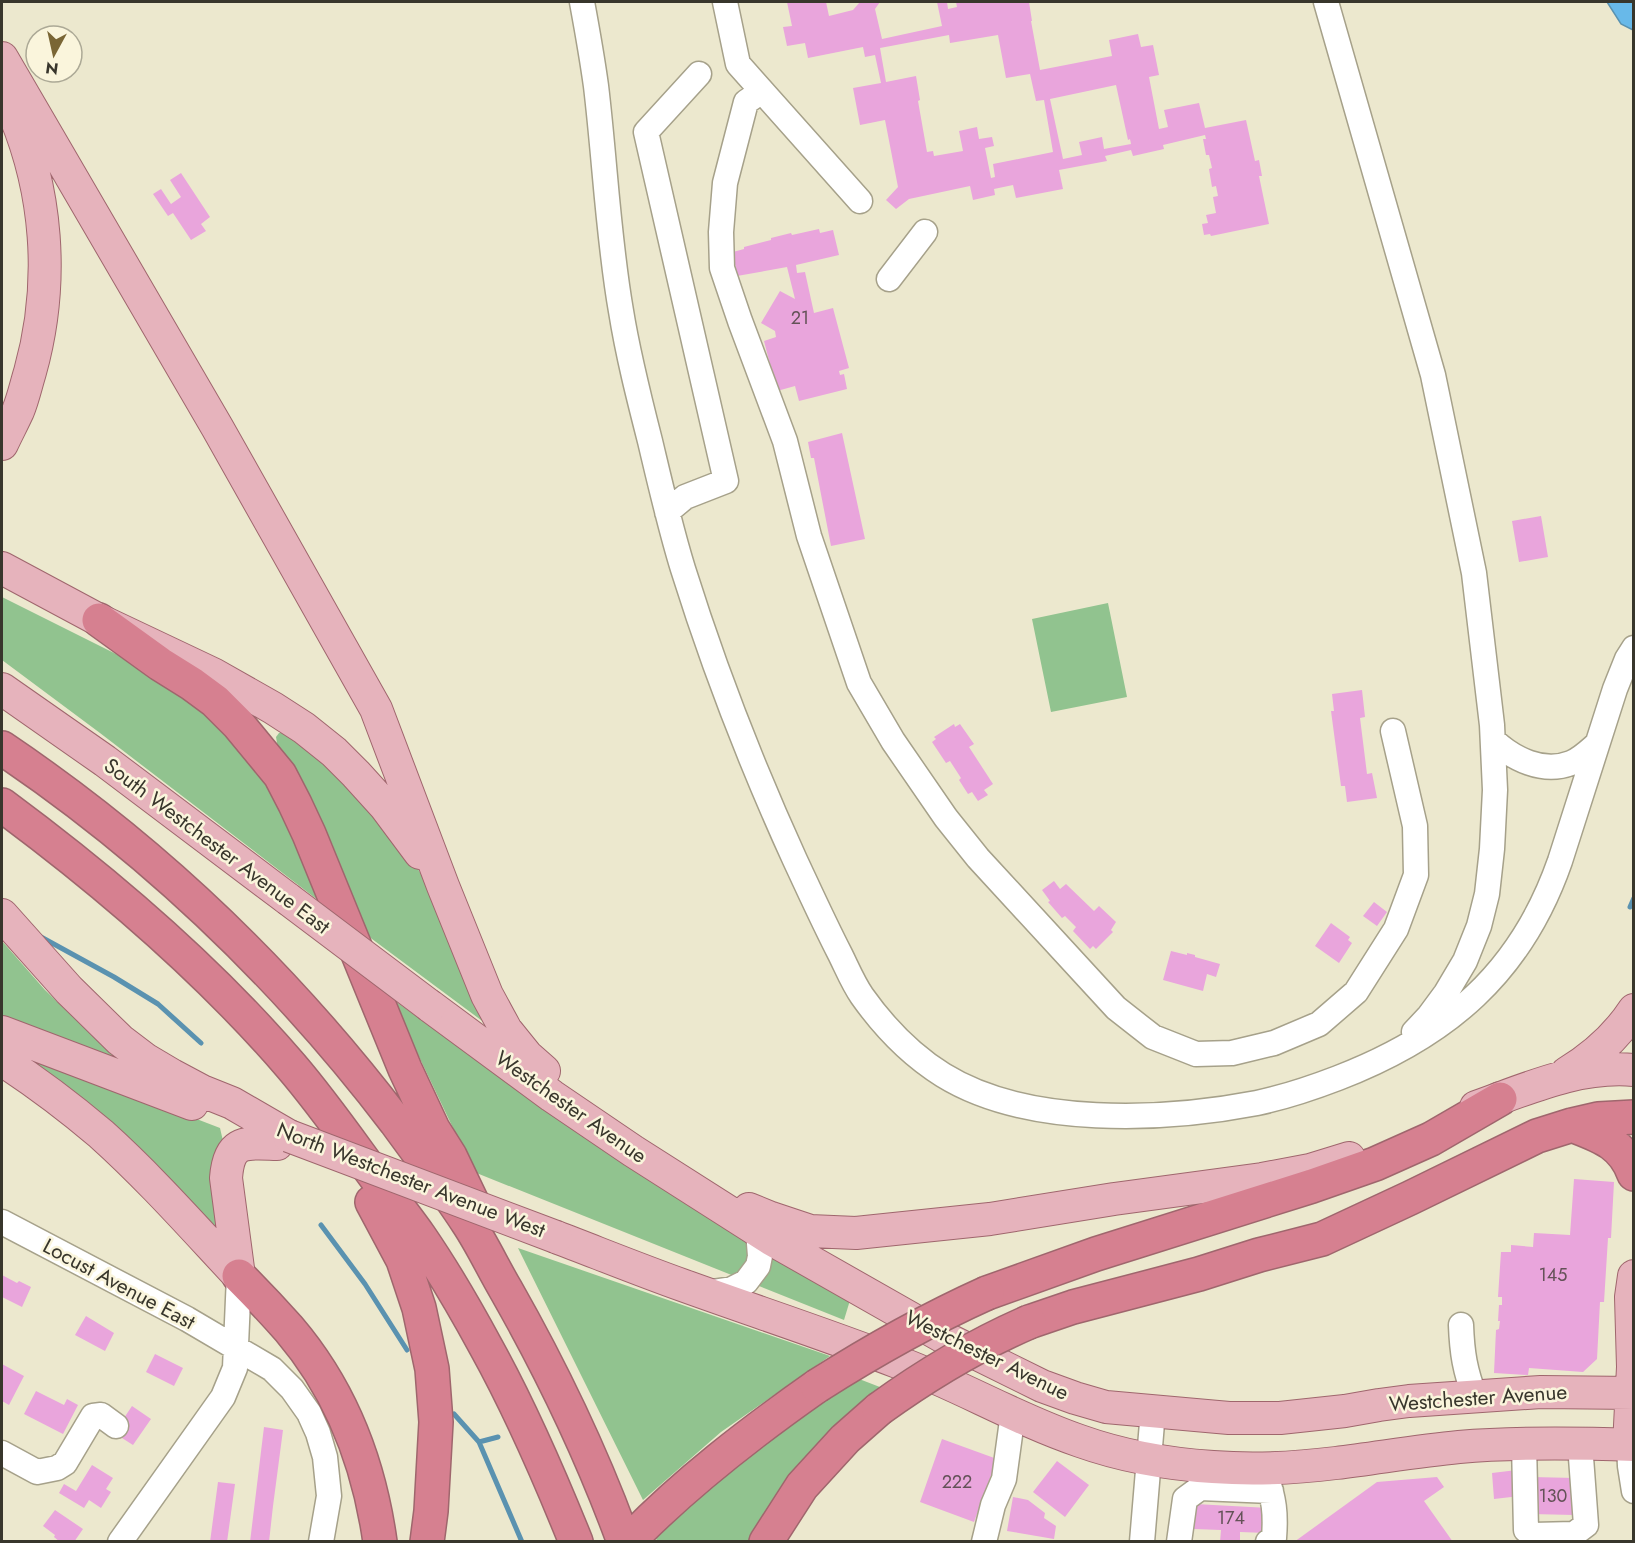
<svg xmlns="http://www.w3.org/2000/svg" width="1635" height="1543" font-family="Jost,sans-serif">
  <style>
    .green { fill: #91c38f }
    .water { fill: #68b9e9; stroke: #5a92b0; stroke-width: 1.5 }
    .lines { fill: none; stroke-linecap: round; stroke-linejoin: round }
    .stream { stroke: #5a92b0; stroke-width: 5 }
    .building { fill: #e9a5dc; fill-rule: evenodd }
    .minor-casing { stroke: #a6a18a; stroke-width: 27 }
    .major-casing { stroke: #9f666d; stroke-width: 34 }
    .highway-casing { stroke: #9f666d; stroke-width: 36 }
    .minor { stroke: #fff; stroke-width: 24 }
    .major { stroke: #e6b3bc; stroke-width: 32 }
    .highway { stroke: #d68090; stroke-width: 33 }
    .major-bridge-casing { stroke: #9f666d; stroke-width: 34; stroke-linecap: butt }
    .highway-bridge-casing { stroke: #9f666d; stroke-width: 36; stroke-linecap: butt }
    .major-bridge { stroke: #e6b3bc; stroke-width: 32 }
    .highway-bridge { stroke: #d68090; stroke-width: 33 }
    .labels { text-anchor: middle; stroke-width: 5; stroke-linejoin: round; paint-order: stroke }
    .number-label { font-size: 18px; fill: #645258 }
    .street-label { font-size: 21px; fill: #38362c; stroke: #faf5dc }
  </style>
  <rect width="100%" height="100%" fill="#ece8ce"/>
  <path class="green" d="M 2,597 L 126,659 L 208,713 L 264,776 L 296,834 L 323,904 L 100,733 L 2,660 Z
    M 1108,603 L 1127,697 L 1051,712 L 1032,619 Z
    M 279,733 L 290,733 L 334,764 L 410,855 L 448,922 L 489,1026 L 368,936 L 332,844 L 278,749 L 276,737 Z
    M 2,941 L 45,990 L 131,1073 L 2,1022 Z
    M 391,998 L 557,1118 L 851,1297 L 844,1320 L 474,1172 Z
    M 25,1053 L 220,1128 L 223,1141 L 221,1234 L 23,1058 Z
    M 518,1248 L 830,1356 L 721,1432 L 643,1500 Z
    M 854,1377 L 885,1389 L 752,1541 L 657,1541 L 655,1536 L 736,1464 Z"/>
  <path class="water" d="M 1607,2 L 1633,2 L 1633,30 L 1621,24 Z"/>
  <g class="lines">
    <path class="stream" d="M 1630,907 L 1634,898
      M 41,937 L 114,977 L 158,1004 L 201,1043
      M 321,1225 L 365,1284 L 407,1350
      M 454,1414 L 479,1442 L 522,1542
      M 479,1442 L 498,1437"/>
  </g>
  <path class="building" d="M 787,2 L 826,2 L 829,16 L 853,10 L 860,2 L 880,2 L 875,9 L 882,39 L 942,26 L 937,2 L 947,2 L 948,9 L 957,7 L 956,2 L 1029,2 L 1032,21 L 1031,21 L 1040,70 L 1112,56 L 1109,40 L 1138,34 L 1141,47 L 1153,45 L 1159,75 L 1149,77 L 1159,129 L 1168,127 L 1164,110 L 1199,103 L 1205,128 L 1246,120 L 1255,161 L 1259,160 L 1262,176 L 1259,176 L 1269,224 L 1211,236 L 1210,234 L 1204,235 L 1202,224 L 1208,223 L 1206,215 L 1216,213 L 1213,197 L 1218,196 L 1216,186 L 1212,187 L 1209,169 L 1212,168 L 1209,155 L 1206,155 L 1203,139 L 1206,139 L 1205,135 L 1163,145 L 1164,149 L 1133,156 L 1131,150 L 1105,156 L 1107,161 L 1059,170 L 1063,189 L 1016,198 L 1013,185 L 994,189 L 995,195 L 973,200 L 970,186 L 909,199 L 896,209 L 886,200 L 898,187 L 885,120 L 860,125 L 853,88 L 881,83 L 875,55 L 865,57 L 863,47 L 808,58 L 805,43 L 787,46 L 783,27 L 792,26 ZM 949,35 L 950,43 L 998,35 L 1006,78 L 1030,74 L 1036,101 L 1044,100 L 1053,152 L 993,164 L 995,177 L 991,178 L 985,148 L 994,146 L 992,137 L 979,139 L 977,127 L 959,131 L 963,151 L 934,156 L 933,151 L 927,152 L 918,101 L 920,100 L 916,76 L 886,82 L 880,48 ZM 1116,85 L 1128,140 L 1130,139 L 1131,144 L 1104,149 L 1102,137 L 1079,142 L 1082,155 L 1063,159 L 1050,99 Z
    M 181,173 L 210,217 L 201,224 L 206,231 L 191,240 L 173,213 L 168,216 L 153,194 L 161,189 L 171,204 L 181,197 L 170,180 Z
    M 819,229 L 820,233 L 833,230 L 839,255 L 796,265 L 797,273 L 805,272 L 814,313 L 833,308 L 849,368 L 839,371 L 840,375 L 844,374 L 847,389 L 799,401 L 795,386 L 777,391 L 764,341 L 776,337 L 775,331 L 761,323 L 780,291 L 795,299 L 787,267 L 737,276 L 733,252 L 744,249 L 744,247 L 771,240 L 771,238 L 791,233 L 792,235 Z
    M 842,433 L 865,539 L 831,546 L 814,458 L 811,458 L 808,442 Z
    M 1541,516 L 1548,557 L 1519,562 L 1512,521 Z
    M 1362,690 L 1365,717 L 1360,718 L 1367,774 L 1372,773 L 1377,798 L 1347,802 L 1345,786 L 1341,786 L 1331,711 L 1334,711 L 1332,694 Z
    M 954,724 L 955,727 L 960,724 L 974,744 L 969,747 L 993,784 L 984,790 L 988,795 L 978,801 L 972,792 L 968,794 L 959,780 L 961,778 L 950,761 L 946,763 L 932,742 L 936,739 L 934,737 Z
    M 1054,881 L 1060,889 L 1066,884 L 1094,911 L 1099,906 L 1116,922 L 1111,930 L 1113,932 L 1096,949 L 1093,946 L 1090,949 L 1073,931 L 1076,927 L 1065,916 L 1062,918 L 1048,902 L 1050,901 L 1042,890 Z
    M 1374,902 L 1387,912 L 1377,926 L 1363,916 Z
    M 1331,923 L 1350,937 L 1348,940 L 1352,943 L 1339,963 L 1315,946 Z
    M 1171,951 L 1187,955 L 1187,953 L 1195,955 L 1195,957 L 1220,964 L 1216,977 L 1207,974 L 1203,991 L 1163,980 Z
    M 1574,1179 L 1614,1182 L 1611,1238 L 1608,1238 L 1604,1302 L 1600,1302 L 1597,1359 L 1583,1372 L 1529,1368 L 1528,1375 L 1494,1373 L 1496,1330 L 1499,1329 L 1500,1321 L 1498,1321 L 1499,1305 L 1502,1305 L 1502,1297 L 1498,1297 L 1501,1252 L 1511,1252 L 1511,1245 L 1533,1247 L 1534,1233 L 1570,1235 Z
    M 2,1275 L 17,1283 L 19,1281 L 31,1287 L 22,1307 L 2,1297 Z
    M 86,1316 L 114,1333 L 105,1351 L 75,1335 Z
    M 155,1354 L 183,1368 L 174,1386 L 146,1372 Z
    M 2,1364 L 24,1376 L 9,1405 L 2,1401 Z
    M 36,1391 L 64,1405 L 67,1399 L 78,1405 L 63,1434 L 24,1414 Z
    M 132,1406 L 151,1419 L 133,1445 L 114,1433 Z
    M 264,1427 L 283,1430 L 273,1506 L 269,1542 L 250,1542 Z
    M 942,1439 L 997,1459 L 974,1522 L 920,1502 Z
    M 1057,1461 L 1089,1485 L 1065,1517 L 1033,1492 Z
    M 92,1465 L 113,1478 L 106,1489 L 111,1492 L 101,1508 L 89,1500 L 84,1508 L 59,1493 L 64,1484 L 76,1491 Z
    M 1517,1470 L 1520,1496 L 1494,1499 L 1492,1473 Z
    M 1437,1477 L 1444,1487 L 1424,1501 L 1453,1542 L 1294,1542 L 1377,1482 Z
    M 1532,1477 L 1575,1478 L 1574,1515 L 1531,1514 Z
    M 218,1482 L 235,1484 L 227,1542 L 210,1542 Z
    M 1013,1497 L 1028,1500 L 1045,1513 L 1044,1518 L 1056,1526 L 1054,1539 L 1007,1531 Z
    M 1195,1504 L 1269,1508 L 1267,1533 L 1240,1532 L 1240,1542 L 1220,1542 L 1221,1530 L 1194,1529 Z
    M 55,1510 L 83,1529 L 74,1542 L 60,1542 L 54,1537 L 55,1535 L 43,1526 Z"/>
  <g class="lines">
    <g class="minor-casing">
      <path id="minor" d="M 582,2 C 587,29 592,57 596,86 C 605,161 608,237 621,311 C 628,355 639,398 650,441 C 660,483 670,527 683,569 C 714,668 752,766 795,860 C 810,892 824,923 840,954 C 847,968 853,983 862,996 C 884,1027 911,1055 943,1075 C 1027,1127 1163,1121 1257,1103 C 1285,1097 1312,1088 1338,1078 C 1447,1036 1521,973 1560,861 L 1615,689 L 1627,659 L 1634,648
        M 725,2 L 738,64 L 860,201
        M 1326,2 L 1433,375 L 1474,573 L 1492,725 L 1495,790 L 1492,849 L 1487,894 L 1479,926 L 1465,961 L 1446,993 L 1429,1016 L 1414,1032
        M 762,91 L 746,102 L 725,183 L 721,232 L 722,268 L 740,321 L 785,441 L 809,536 L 859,683 L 893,741 L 946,818 L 978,858 L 1116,1008 L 1153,1037 L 1196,1054 L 1232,1053 L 1274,1043 L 1319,1024 L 1356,992 L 1396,929 L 1416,875 L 1415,826 L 1393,731
        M 889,279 L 925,232
        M 667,512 L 685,497 L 726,481 L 646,132 L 699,74
        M 1493,740 C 1513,759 1543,774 1571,763 C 1581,759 1589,751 1597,744
        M 2,1222 L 187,1319 L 272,1369 L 292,1389 L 309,1413 L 318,1433 L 325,1457 L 329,1496 L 321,1542
        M 705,1293 L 732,1289 L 746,1282 L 758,1266 L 760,1256 L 758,1231
        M 1461,1325 C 1462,1353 1465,1371 1475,1397
        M 1524,1444 L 1526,1530 L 1533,1535 L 1574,1534 L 1586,1525 L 1580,1444
        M 1629,1445 L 1630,1466 L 1634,1491
        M 2,1453 L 37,1472 L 57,1468 L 65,1463 L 93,1416 L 101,1415 L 116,1426
        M 1266,1475 C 1274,1499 1276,1513 1274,1538 L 1268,1542
        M 120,1542 L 223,1397 L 235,1368 L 239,1276
        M 984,1542 L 993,1505 L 1004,1479 L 1013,1413
        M 1142,1542 L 1153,1411
        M 1179,1542 L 1185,1499 L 1200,1488 L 1271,1491"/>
    </g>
    <g class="major-casing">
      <path id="major" d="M 2,58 L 217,427 L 376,709 L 443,886 L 487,995 L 506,1030 L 527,1056 L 544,1071
        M 2,444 C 7,433 13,422 18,411 C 23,399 26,385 30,372 C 55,283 48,188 10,104
        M 2,568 L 99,620 L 213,674 L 273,708 L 304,728 L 334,752 L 356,774 L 385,806 L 420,853
        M 2,689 L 105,761 L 288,899
        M 2,915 L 69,990 L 120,1040 L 145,1059 L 172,1075 L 202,1091 L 232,1103 L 289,1136
        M 430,1006 L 552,1096 L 633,1151 L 771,1239 L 947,1339 L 1042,1386 L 1075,1398 L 1106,1407 L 1229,1418 L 1280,1418 L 1345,1411 L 1379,1405 L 1409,1401 L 1541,1392 L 1634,1393
        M 2,1032 L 192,1104
        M 2,1060 C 36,1082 69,1107 101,1134 C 150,1178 194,1228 239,1276
        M 1567,1073 C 1593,1057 1617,1036 1634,1010
        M 1476,1107 C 1527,1089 1578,1065 1634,1070
        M 749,1209 L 771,1218 L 810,1231 L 856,1233 L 990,1219 L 1114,1199 L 1262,1179 L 1310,1170 L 1349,1158
        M 556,1237 C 598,1253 640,1270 682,1285 C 754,1311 828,1335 900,1363 C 961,1386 1018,1420 1080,1441 C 1122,1456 1168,1464 1213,1467 C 1253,1470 1296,1468 1336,1463 C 1377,1458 1418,1451 1459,1447 C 1517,1442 1575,1443 1634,1445
        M 239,1276 L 226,1178 C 229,1139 245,1143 277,1144
        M 1629,1445 L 1633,1367 L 1631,1297 L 1634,1276"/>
    </g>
    <g class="highway-casing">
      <path id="highway" d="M 99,620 L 160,664 L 192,684 L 215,701 L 238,724 L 280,775 L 295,804 L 309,834 L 405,1069 L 433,1129 L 450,1156 L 472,1202
        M 2,748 C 155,851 284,975 396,1122 C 420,1155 445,1188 468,1223 C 482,1244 493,1268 506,1290 C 552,1371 592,1454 624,1542
        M 2,805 C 106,882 206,967 291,1066 C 322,1102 349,1141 377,1179 C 391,1199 406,1217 420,1237 C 444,1272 466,1310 486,1347 C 521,1410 549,1475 576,1542
        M 1572,1125 C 1600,1136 1623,1143 1634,1174
        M 372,1202 L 403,1260 L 419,1308 L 432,1369 L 436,1422 L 431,1511 L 427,1542
        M 239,1276 C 256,1293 273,1311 289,1329 C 341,1390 369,1463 380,1542
        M 987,1293 L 1096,1254 L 1312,1186 L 1375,1164 L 1431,1139 L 1500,1099
        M 1029,1322 L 1073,1307 L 1199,1274 L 1259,1255 L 1322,1239 L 1410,1198 L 1537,1136 L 1572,1125 L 1598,1119 L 1634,1117
        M 628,1542 C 685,1483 750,1433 817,1386
        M 766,1542 L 802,1486 L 845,1439 L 879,1409"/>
    </g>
    <use href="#minor" class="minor"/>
    <use href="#major" class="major"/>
    <use href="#highway" class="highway"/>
    <g class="major-bridge-casing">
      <path id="major-bridge" d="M 288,899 L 430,1006
        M 289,1136 L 556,1237"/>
    </g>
    <g class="highway-bridge-casing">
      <path id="highway-bridge" d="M 817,1386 C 872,1351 927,1320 987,1293
        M 879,1409 C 926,1375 976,1345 1029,1322"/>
    </g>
    <use href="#major-bridge" class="major-bridge"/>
    <use href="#highway-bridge" class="highway-bridge"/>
  </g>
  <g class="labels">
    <g class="number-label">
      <text x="800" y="324">21</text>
      <text x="1553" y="1281">145</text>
      <text x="957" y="1488">222</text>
      <text x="1553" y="1502">130</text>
      <text x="1231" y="1524">174</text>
    </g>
    <g class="street-label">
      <text transform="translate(217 846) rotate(37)" y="7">South Westchester Avenue East</text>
      <text transform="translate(571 1107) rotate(35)" y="7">Westchester Avenue</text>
      <text transform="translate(411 1180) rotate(21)" y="7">North Westchester Avenue West</text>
      <text transform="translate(119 1284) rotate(28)" y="7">Locust Avenue East</text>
      <text transform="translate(987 1355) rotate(26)" y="7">Westchester Avenue</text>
      <text transform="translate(1478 1398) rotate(-4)" y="7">Westchester Avenue</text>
    </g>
  </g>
  <rect width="1635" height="1543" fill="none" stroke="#38362c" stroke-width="6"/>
  <g transform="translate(54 54) rotate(188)"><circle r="28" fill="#faf5dc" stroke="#aca996" stroke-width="1.5"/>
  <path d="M0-4.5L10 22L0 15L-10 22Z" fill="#7a6635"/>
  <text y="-9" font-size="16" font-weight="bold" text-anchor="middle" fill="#38362c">N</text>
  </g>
</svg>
